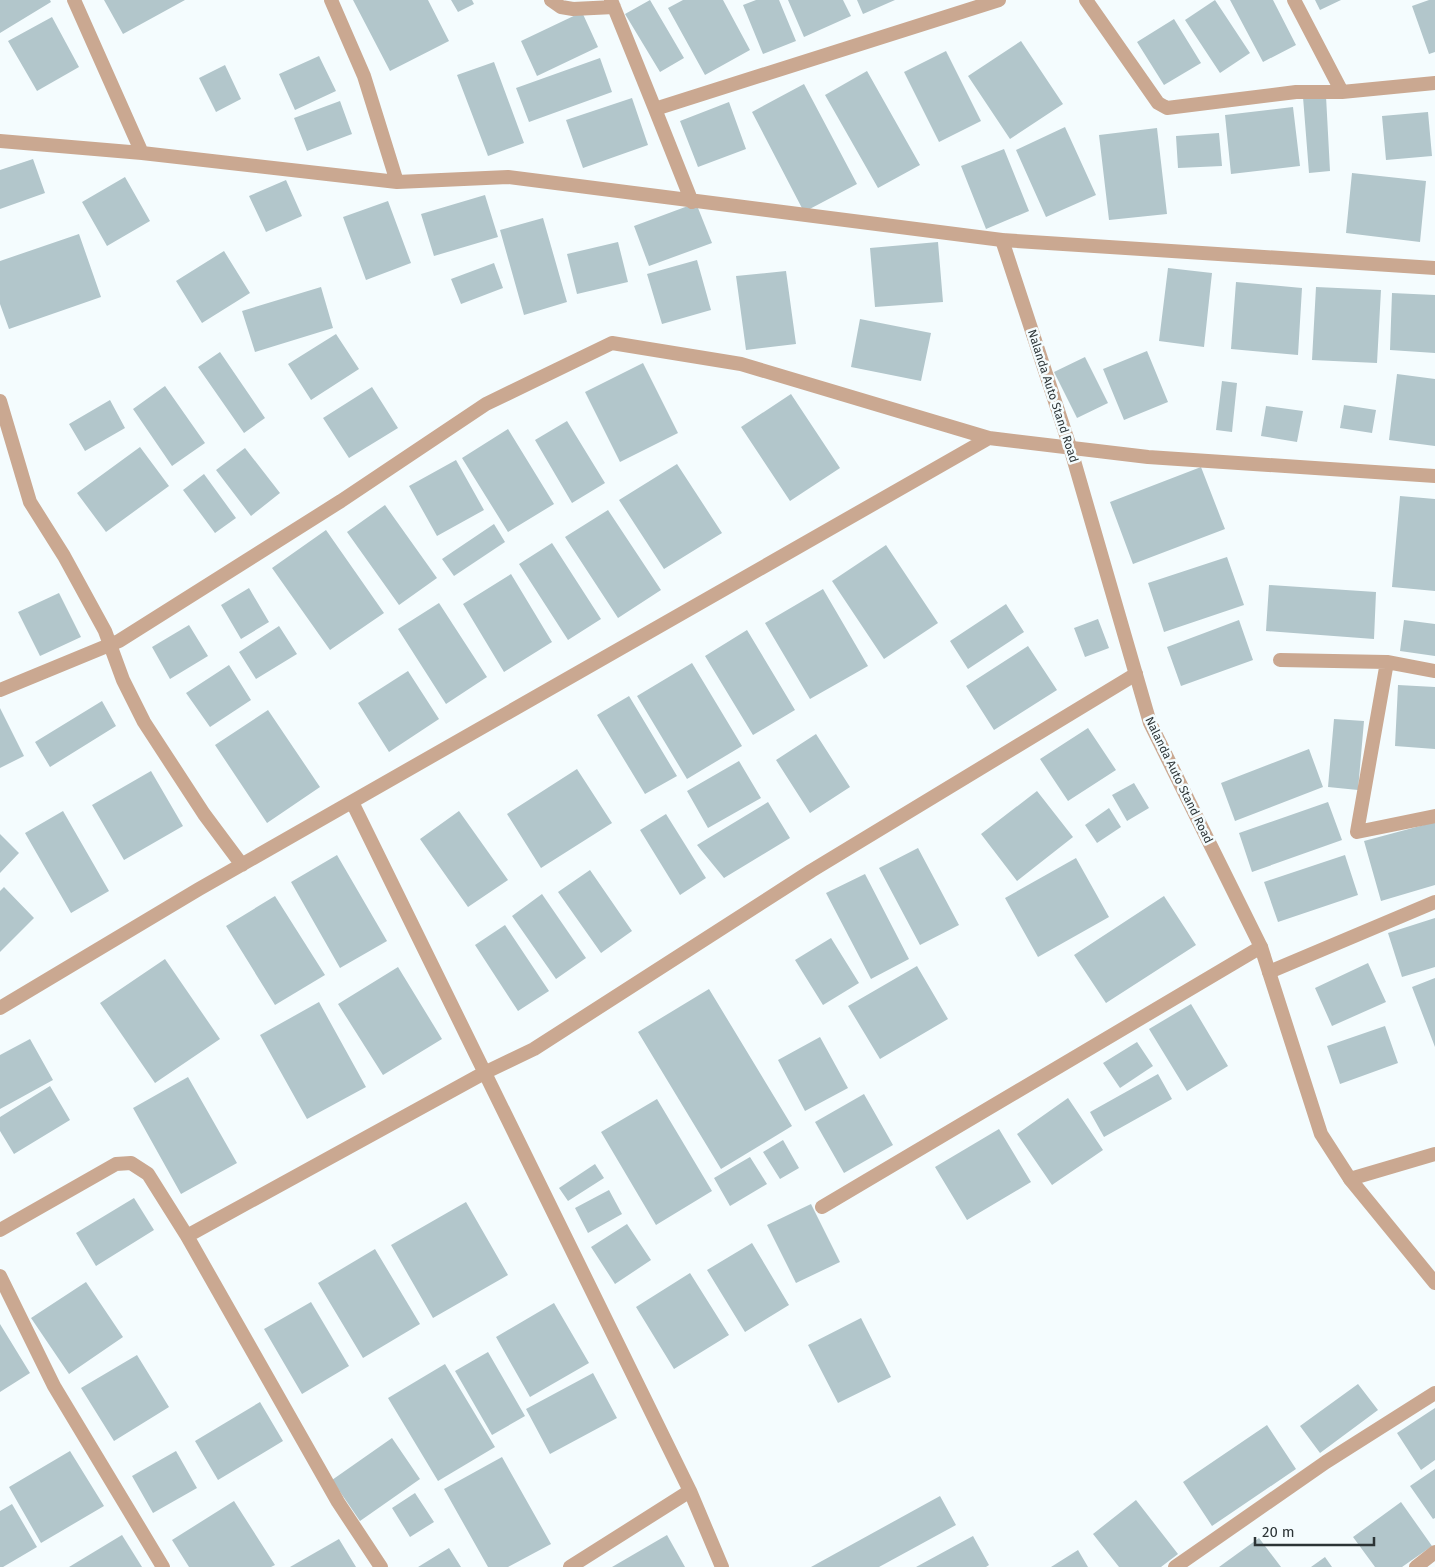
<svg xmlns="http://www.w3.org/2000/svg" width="1435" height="1567" font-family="'Fira Sans',sans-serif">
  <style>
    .building { fill: #b2c6cb }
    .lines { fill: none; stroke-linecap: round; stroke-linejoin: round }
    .minor { stroke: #caa891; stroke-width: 14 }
    .tertiary { stroke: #caa891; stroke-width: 14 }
    .labels { text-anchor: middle; stroke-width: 5; stroke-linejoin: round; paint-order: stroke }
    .street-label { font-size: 12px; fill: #2c3436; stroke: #f4fcfe }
  </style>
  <rect width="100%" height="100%" fill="#f4fcfe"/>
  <path class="building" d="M 0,0 L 50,0 L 51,2 L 0,33 Z
    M 104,0 L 185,0 L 123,34 Z
    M 353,0 L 428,0 L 449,41 L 390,71 Z
    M 451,0 L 472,0 L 474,4 L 458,12 Z
    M 650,0 L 684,58 L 660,72 L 625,14 Z
    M 683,0 L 723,0 L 750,50 L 705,75 L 668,8 Z
    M 756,0 L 779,0 L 796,41 L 763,54 L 743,5 Z
    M 788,0 L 843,0 L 851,16 L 804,37 Z
    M 857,0 L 895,0 L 863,14 Z
    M 1215,0 L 1250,53 L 1220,73 L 1185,20 Z
    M 1230,0 L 1273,0 L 1296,45 L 1263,62 Z
    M 1315,0 L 1341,0 L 1320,10 Z
    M 1429,0 L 1435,0 L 1435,52 L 1429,54 L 1412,6 Z
    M 582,12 L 598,47 L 537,76 L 521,41 Z
    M 52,17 L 79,67 L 37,91 L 8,41 Z
    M 1174,19 L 1201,63 L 1164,85 L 1137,42 Z
    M 1021,41 L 1063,104 L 1010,139 L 968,76 Z
    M 946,51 L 981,121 L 939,142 L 904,72 Z
    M 319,56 L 336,91 L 295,110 L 279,74 Z
    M 600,58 L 612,92 L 529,122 L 516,88 Z
    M 494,62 L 524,143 L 488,156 L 457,75 Z
    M 225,65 L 241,99 L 216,112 L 199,78 Z
    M 867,71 L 920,165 L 878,188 L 825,95 Z
    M 804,84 L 857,184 L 804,212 L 752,112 Z
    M 1326,96 L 1330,171 L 1309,173 L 1303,97 Z
    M 632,98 L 648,145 L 583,168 L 566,120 Z
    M 340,101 L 352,134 L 307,151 L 294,118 Z
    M 729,102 L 746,149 L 698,167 L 680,121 Z
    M 1293,107 L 1300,166 L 1231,174 L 1225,115 Z
    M 1428,112 L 1432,156 L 1386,160 L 1382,116 Z
    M 1065,127 L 1096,195 L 1046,217 L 1016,150 Z
    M 1157,128 L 1167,214 L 1109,220 L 1099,135 Z
    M 1219,133 L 1222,166 L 1178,168 L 1176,136 Z
    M 1004,149 L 1029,211 L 986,229 L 961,166 Z
    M 33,159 L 45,193 L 0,209 L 0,170 Z
    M 1352,173 L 1426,181 L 1420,242 L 1346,233 Z
    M 125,177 L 150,221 L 107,246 L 82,202 Z
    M 286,180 L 302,216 L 266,232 L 249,196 Z
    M 485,195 L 498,237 L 434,256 L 421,214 Z
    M 388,201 L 411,263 L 366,280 L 343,217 Z
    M 696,203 L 712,243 L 649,266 L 634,226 Z
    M 543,218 L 567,302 L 524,315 L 500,230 Z
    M 79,234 L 101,297 L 9,329 L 0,304 L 0,261 Z
    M 618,242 L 628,282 L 577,294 L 567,254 Z
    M 938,242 L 943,302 L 875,307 L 870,248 Z
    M 224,251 L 250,293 L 202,323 L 176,281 Z
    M 697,260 L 711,310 L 662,324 L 647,274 Z
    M 494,263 L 503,288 L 461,304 L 451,279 Z
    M 1168,268 L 1212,273 L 1204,347 L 1159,341 Z
    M 786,271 L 796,344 L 746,350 L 736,276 Z
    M 1236,282 L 1302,288 L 1298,355 L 1231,349 Z
    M 321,287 L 333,328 L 255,352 L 242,311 Z
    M 1316,287 L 1381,290 L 1377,363 L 1312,360 Z
    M 1392,293 L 1435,295 L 1435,353 L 1390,350 Z
    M 860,319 L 931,333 L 921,381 L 851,367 Z
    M 336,334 L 359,369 L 311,400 L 288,364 Z
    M 1147,351 L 1168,402 L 1124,420 L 1103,369 Z
    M 220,352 L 265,418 L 244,433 L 198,367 Z
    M 1085,357 L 1108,403 L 1077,418 L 1054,372 Z
    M 643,363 L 678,433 L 620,462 L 585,392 Z
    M 1397,374 L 1435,379 L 1435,446 L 1389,440 Z
    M 1222,381 L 1237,383 L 1232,432 L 1216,430 Z
    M 165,386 L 205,443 L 172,466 L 133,409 Z
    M 372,387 L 398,428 L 349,458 L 323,418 Z
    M 791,394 L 840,468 L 790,501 L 741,427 Z
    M 110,400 L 125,428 L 85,451 L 69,424 Z
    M 1344,405 L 1376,410 L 1372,433 L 1340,428 Z
    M 1266,406 L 1303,411 L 1297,442 L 1261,436 Z
    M 567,421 L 605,483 L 572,503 L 535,440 Z
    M 508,429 L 554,504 L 508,532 L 462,458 Z
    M 140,447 L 169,486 L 106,532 L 77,493 Z
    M 245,448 L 280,493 L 251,516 L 216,470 Z
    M 456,460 L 484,510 L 437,536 L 409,486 Z
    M 677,464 L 722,533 L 664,569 L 619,500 Z
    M 1201,467 L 1225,529 L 1133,564 L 1110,502 Z
    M 204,474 L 236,518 L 215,533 L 183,490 Z
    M 1400,496 L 1435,499 L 1435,591 L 1392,587 Z
    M 385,505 L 437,578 L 399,605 L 347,532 Z
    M 608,510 L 661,590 L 618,618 L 565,537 Z
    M 494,524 L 505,542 L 454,576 L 442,559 Z
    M 326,530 L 384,613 L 330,650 L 272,568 Z
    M 552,543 L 601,619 L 568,640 L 519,564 Z
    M 886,545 L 938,623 L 884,659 L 832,581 Z
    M 1227,557 L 1244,605 L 1164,632 L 1148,583 Z
    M 511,574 L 552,642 L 504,672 L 463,604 Z
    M 1269,585 L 1376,592 L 1374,639 L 1266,631 Z
    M 249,588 L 269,622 L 241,639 L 221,605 Z
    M 823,589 L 868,666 L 810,699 L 765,623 Z
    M 59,593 L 81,637 L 40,656 L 18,612 Z
    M 439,603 L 487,677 L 446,704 L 398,629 Z
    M 1006,604 L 1024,632 L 968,669 L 950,641 Z
    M 1098,619 L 1109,648 L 1085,657 L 1074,628 Z
    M 1239,620 L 1253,660 L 1181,686 L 1167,647 Z
    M 1404,620 L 1435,624 L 1435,656 L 1400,651 Z
    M 189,625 L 208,656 L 170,679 L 152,647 Z
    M 279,626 L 297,654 L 256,679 L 239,652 Z
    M 747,630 L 795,710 L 753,735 L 705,656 Z
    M 1028,646 L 1057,690 L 994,730 L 966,686 Z
    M 692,663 L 742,746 L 687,779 L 637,696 Z
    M 229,665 L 251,700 L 210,727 L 186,693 Z
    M 408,671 L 439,719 L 389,752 L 358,703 Z
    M 1398,685 L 1435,687 L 1435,749 L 1395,746 Z
    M 629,696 L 677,776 L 645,794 L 597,715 Z
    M 102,701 L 116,726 L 50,767 L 35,742 Z
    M 0,708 L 24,756 L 0,768 Z
    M 268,710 L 320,787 L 267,823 L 215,745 Z
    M 1334,719 L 1364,721 L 1358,790 L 1328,787 Z
    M 1088,728 L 1116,770 L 1068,801 L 1040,759 Z
    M 816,734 L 850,787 L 810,813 L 776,760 Z
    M 1309,749 L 1323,787 L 1235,821 L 1221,783 Z
    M 739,761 L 761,798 L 708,828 L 687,791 Z
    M 577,769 L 612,823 L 541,868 L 507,814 Z
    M 151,771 L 183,826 L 124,860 L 92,805 Z
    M 1134,783 L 1149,808 L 1127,821 L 1112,795 Z
    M 1037,791 L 1073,837 L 1017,881 L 981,834 Z
    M 768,802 L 790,838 L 724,878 L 697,845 Z
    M 1328,802 L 1342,840 L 1252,872 L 1239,833 Z
    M 1109,808 L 1121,827 L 1097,843 L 1085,825 Z
    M 63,811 L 109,891 L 71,913 L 25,833 Z
    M 459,811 L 508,880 L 468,907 L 420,839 Z
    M 666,814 L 706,878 L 680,895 L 640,830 Z
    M 1435,822 L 1435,885 L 1381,901 L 1364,841 Z
    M 0,834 L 19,853 L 0,873 Z
    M 918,848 L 959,925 L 920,945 L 879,868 Z
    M 337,855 L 387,941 L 340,968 L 291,882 Z
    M 1345,855 L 1358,895 L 1278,922 L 1264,882 Z
    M 1076,858 L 1109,917 L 1038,957 L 1005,898 Z
    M 590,870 L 632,931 L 601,953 L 558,892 Z
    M 865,874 L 909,959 L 871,979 L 826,893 Z
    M 4,887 L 34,918 L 0,952 L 0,891 Z
    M 542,894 L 586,958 L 556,979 L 512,916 Z
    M 275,896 L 325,975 L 275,1005 L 226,926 Z
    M 1164,896 L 1196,945 L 1106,1003 L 1074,955 Z
    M 1435,918 L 1435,967 L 1402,977 L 1388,933 Z
    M 505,925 L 549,991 L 518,1011 L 475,945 Z
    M 831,938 L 859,983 L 823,1005 L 795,960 Z
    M 165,959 L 220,1039 L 155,1083 L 100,1003 Z
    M 1368,963 L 1386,1002 L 1332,1026 L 1315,988 Z
    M 917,966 L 948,1019 L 880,1059 L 848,1006 Z
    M 398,967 L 442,1039 L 383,1075 L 338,1004 Z
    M 1435,978 L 1435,1047 L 1412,987 Z
    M 709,989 L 792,1126 L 721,1169 L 638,1032 Z
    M 319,1002 L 366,1087 L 307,1119 L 260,1035 Z
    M 1191,1004 L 1228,1066 L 1187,1091 L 1149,1029 Z
    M 1385,1026 L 1398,1063 L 1340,1084 L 1327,1046 Z
    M 820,1037 L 848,1088 L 805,1111 L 778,1060 Z
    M 30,1039 L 53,1080 L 0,1109 L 0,1055 Z
    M 1137,1042 L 1153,1066 L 1120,1088 L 1103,1063 Z
    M 1158,1074 L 1172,1099 L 1104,1137 L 1090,1112 Z
    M 188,1077 L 237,1163 L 181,1194 L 133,1108 Z
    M 50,1086 L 70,1120 L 14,1154 L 0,1131 L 0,1117 Z
    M 864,1094 L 893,1145 L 844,1173 L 815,1122 Z
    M 1068,1098 L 1103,1150 L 1052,1185 L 1017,1134 Z
    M 657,1099 L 712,1191 L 656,1225 L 601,1132 Z
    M 999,1129 L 1031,1182 L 967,1220 L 935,1167 Z
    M 783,1140 L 799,1168 L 780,1179 L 763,1152 Z
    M 750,1157 L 767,1184 L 730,1206 L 714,1178 Z
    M 595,1164 L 604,1178 L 568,1201 L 559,1188 Z
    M 609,1190 L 622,1214 L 588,1233 L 575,1208 Z
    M 134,1198 L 154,1230 L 96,1266 L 76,1233 Z
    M 466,1202 L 508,1275 L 433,1318 L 391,1245 Z
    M 811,1204 L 840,1262 L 796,1283 L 767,1225 Z
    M 627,1224 L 651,1260 L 615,1284 L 591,1247 Z
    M 752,1243 L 789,1305 L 745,1332 L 707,1270 Z
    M 375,1249 L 420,1324 L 363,1358 L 318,1283 Z
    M 690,1273 L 729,1335 L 674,1369 L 636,1307 Z
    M 86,1282 L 123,1337 L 69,1374 L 31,1318 Z
    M 311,1302 L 349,1366 L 302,1394 L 264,1329 Z
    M 554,1303 L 589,1363 L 530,1397 L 496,1337 Z
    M 861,1318 L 891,1377 L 838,1403 L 808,1345 Z
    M 0,1324 L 30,1373 L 0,1392 Z
    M 488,1352 L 525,1416 L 492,1435 L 455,1371 Z
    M 137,1355 L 169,1407 L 114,1441 L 81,1388 Z
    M 445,1364 L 495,1447 L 438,1481 L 388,1398 Z
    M 593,1373 L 617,1418 L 550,1454 L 526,1409 Z
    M 1358,1384 L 1378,1410 L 1320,1453 L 1300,1426 Z
    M 260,1402 L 283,1441 L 218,1480 L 195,1441 Z
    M 1435,1408 L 1435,1460 L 1421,1470 L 1397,1433 Z
    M 1267,1425 L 1296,1469 L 1212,1526 L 1183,1482 Z
    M 392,1438 L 420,1479 L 360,1521 L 332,1480 Z
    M 70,1451 L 104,1506 L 41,1543 L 9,1487 Z
    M 176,1451 L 197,1488 L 153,1513 L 132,1476 Z
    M 502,1457 L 551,1544 L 508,1567 L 488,1567 L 444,1489 Z
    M 1435,1469 L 1435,1518 L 1433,1519 L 1410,1486 Z
    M 415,1493 L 434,1522 L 410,1537 L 392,1508 Z
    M 940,1496 L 956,1525 L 879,1567 L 811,1567 Z
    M 1136,1500 L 1178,1554 L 1161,1567 L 1119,1567 L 1093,1534 Z
    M 234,1501 L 275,1565 L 271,1567 L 189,1567 L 172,1540 Z
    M 1401,1502 L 1432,1546 L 1402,1567 L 1375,1567 L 1353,1537 Z
    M 12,1504 L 37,1547 L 3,1567 L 0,1567 L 0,1511 Z
    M 122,1535 L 142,1567 L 69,1567 Z
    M 667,1535 L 685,1567 L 612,1567 Z
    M 973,1536 L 989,1565 L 986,1567 L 916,1567 Z
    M 1259,1538 L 1281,1567 L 1219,1567 Z
    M 339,1539 L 356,1567 L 290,1567 Z
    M 449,1548 L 461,1567 L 418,1567 Z
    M 1078,1550 L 1088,1567 L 1051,1567 Z
    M 1325,1557 L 1332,1567 L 1311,1567 Z"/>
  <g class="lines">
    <path class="minor" d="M 74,0 L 142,153
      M 331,0 L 364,76 L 397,182
      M 551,0 L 561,7 L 573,9 L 614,7
      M 611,0 L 655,109
      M 1086,0 L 1158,103 L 1167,108 L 1296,92 L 1342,92 L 1435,83
      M 1294,0 L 1342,92
      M 0,141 L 142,153 L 397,182 L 508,177 L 1002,240 L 1435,268
      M 692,202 L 655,109 L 999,0
      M 0,401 L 30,502 L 64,556 L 105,631 L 123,680 L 144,722 L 204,814 L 242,865
      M 1280,660 L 1387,662 L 1357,832 L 1435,816
      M 1387,662 L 1435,671
      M 0,690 L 119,641 L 341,501 L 486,404 L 612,343 L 741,364 L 989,438
      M 352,802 L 690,1491 L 722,1567
      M 1269,972 L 1435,902
      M 0,1008 L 199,889 L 989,438 L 1148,457 L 1435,476
      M 1350,1179 L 1435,1154
      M 822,1207 L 1261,947
      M 0,1230 L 116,1164 L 131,1163 L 148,1174 L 187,1236 L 338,1502 L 381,1567
      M 187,1236 L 484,1073 L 534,1049 L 811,871 L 1136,674
      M 0,1276 L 54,1386 L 163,1567
      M 570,1567 L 690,1491
      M 1175,1567 L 1326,1462 L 1435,1393
      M 1416,1567 L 1435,1552"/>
    <path class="tertiary" d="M 1002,240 L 1070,447 L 1150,723 L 1261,947 L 1321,1134 L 1350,1179 L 1435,1283"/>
  </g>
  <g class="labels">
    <g class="street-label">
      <text transform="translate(1053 396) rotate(72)" y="4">Nalanda Auto Stand Road</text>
      <text transform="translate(1179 780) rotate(64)" y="4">Nalanda Auto Stand Road</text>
    </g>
  </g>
  <path d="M1255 1537v8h119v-8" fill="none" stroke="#2c3436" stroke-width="2.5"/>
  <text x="1262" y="1537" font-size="15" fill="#2c3436" stroke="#f4fcfe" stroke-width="4" paint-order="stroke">20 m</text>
</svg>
